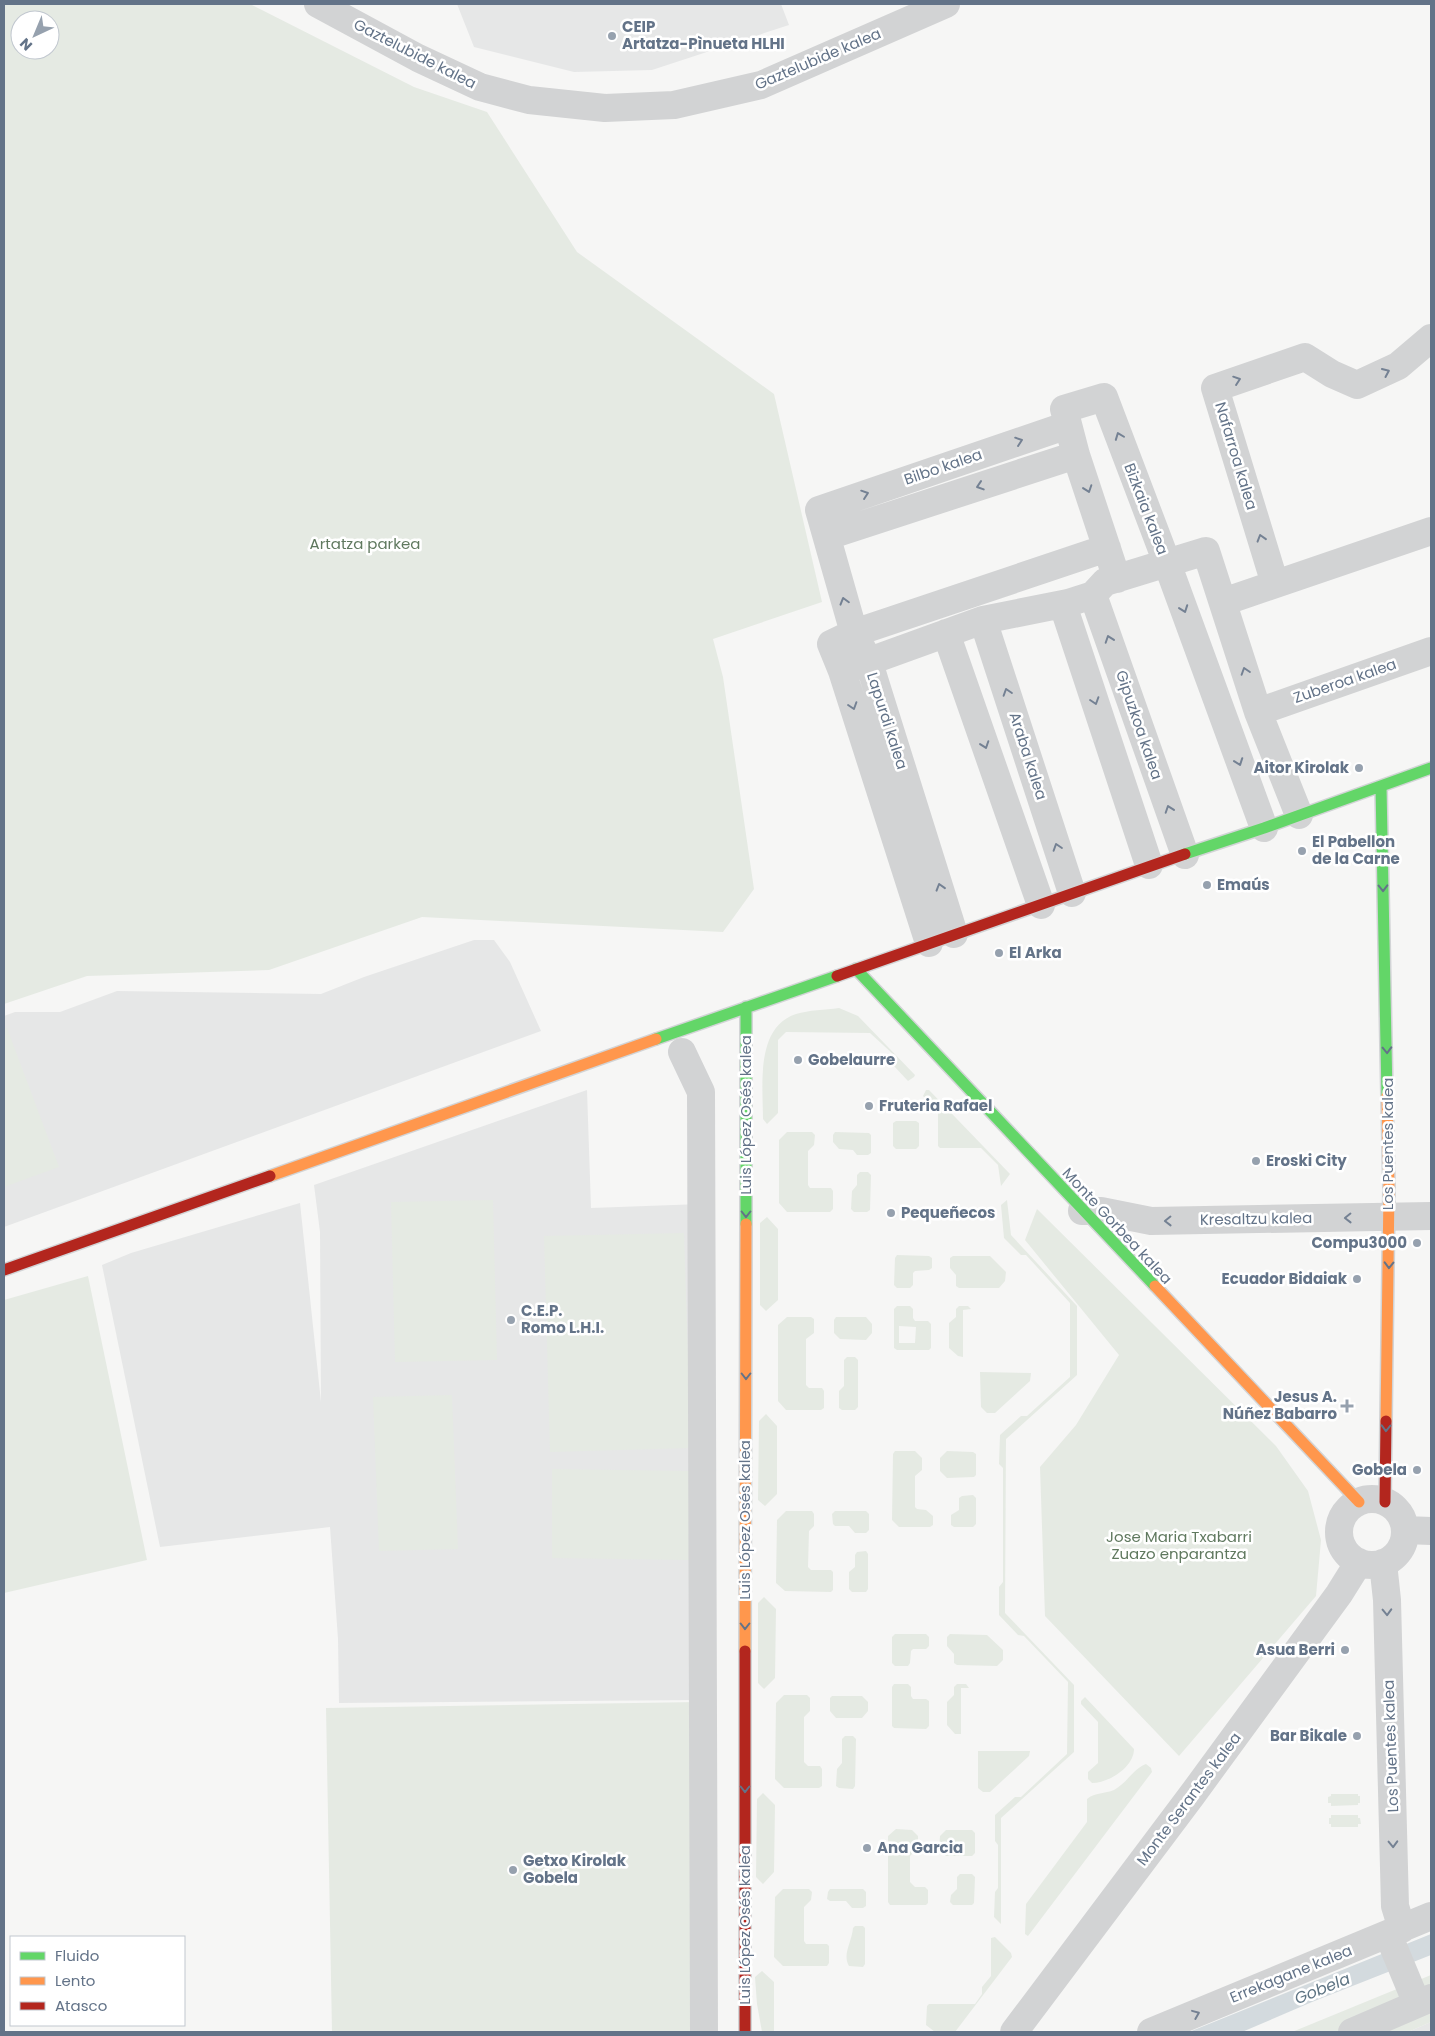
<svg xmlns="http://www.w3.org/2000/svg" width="1435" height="2036" font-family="Poppins,sans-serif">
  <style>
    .built { fill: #e6e7e7 }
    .green { fill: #e5eae3; fill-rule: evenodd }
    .water { fill: #d3dade }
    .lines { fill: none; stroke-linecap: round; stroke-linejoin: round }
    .fast-casing { stroke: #d2d4d6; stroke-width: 14 }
    .slow-casing { stroke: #d2d4d6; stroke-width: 14 }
    .jam-casing { stroke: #d2d4d6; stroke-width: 14 }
    .street { stroke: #d2d3d4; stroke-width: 28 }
    .fast { stroke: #63d668; stroke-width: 11 }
    .slow { stroke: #ff974d; stroke-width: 11 }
    .jam { stroke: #b3261e; stroke-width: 11 }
    .oneway { stroke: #748193 }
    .oneway2 { stroke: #637388 }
    .poi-dot { fill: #96a1ae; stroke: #fff; stroke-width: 2 }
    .labels { text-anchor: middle; stroke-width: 5; stroke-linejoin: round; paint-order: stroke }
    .poi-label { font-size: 15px; font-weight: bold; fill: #637388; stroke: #fff; text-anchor: start }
    .street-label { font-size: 15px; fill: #637388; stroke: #fff }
    .park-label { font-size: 15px; fill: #60795f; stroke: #fff }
    .water-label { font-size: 16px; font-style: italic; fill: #5f7584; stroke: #fff }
  </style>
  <rect width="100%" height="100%" fill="#f6f6f5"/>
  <path class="built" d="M 457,4 L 781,4 L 789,25 L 652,70 L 574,72 L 474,47 Z
    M 474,940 L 494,940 L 510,962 L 541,1031 L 4,1227 L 4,1016 L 15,1012 L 60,1012 L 117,991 L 321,994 L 364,977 Z
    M 587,1090 L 591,1208 L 701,1204 L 701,1700 L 339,1703 L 338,1639 L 330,1527 L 160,1547 L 102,1265 L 131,1253 L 300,1203 L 321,1402 L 320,1232 L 314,1185 Z
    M 1431,2022 L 1431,2032 L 1408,2032 Z"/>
  <path class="green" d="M 4,4 L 250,4 L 414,87 L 487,112 L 577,252 L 774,394 L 822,602 L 713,639 L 723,677 L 754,889 L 723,932 L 422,917 L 269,970 L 87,976 L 4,1004 ZM 20,20 L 50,20 L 50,50 L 20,50 Z
    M 839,1008 L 858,1016 L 915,1075 L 914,1077 L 908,1081 L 893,1065 L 894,1055 L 870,1033 L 786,1032 L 778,1040 L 778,1113 L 767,1124 L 763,1119 C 763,1087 755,1027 796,1014 C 809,1010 825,1010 839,1008 Z
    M 7,1028 L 59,1167 L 4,1187 L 4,1029 Z
    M 926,1090 L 929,1090 L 1010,1174 L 1001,1186 L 998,1165 L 981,1148 L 940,1148 L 938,1146 L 938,1112 L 923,1096 Z
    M 896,1121 L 916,1121 L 919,1123 L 919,1146 L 916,1149 L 896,1149 L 893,1146 L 893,1123 Z
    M 787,1132 L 812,1132 L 815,1135 L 814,1145 L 808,1151 L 808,1185 L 810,1188 L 831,1188 L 833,1191 L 833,1209 L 830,1212 L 787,1212 L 779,1203 L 779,1140 Z
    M 835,1132 L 869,1133 L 871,1135 L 871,1153 L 868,1155 L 857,1155 L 853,1150 L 839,1149 L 833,1142 L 833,1135 Z
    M 860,1172 L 868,1172 L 871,1175 L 870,1210 L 867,1212 L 854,1212 L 851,1209 L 852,1191 L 857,1185 L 857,1175 Z
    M 493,1200 L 497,1360 L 395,1362 L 391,1202 Z
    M 1007,1200 L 1011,1235 L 1077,1306 L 1077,1375 L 1006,1439 L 1005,1613 L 1074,1685 L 1074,1752 L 1001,1818 L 1001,1924 L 994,1917 L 995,1892 L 998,1888 L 998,1845 L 995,1841 L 995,1815 L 1015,1797 L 1021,1797 L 1067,1754 L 1068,1682 L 1024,1636 L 1018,1635 L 999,1615 L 999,1587 L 1003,1582 L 1003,1468 L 999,1464 L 1000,1435 L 1021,1416 L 1027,1416 L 1070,1377 L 1070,1303 L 1026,1255 L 1021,1255 L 1004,1238 L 1001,1205 Z
    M 1037,1209 L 1276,1446 L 1308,1491 L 1321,1540 L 1316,1596 L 1179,1756 L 1045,1616 L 1040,1467 L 1076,1425 L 1119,1355 L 1025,1240 Z
    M 767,1217 L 778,1229 L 778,1300 L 766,1311 L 760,1305 L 760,1223 Z
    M 684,1233 L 691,1448 L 550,1452 L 544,1236 Z
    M 897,1255 L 929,1256 L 932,1258 L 932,1268 L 929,1270 L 915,1271 L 913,1273 L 913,1285 L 910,1288 L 897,1288 L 894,1285 L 895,1258 Z
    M 953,1256 L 990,1256 L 1006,1272 L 1005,1281 L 999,1288 L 959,1288 L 956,1286 L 956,1275 L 950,1268 L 950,1258 Z
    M 88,1276 L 147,1560 L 4,1593 L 4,1300 Z
    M 897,1306 L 910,1306 L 913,1309 L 913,1318 L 915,1321 L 928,1321 L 931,1324 L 931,1348 L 929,1350 L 897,1350 L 894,1348 L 894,1309 ZM 899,1326 L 916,1327 L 915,1343 L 899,1343 Z
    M 959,1306 L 968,1306 L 971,1309 L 963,1310 L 963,1357 L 958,1356 L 949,1348 L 949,1323 L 956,1317 L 956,1309 Z
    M 787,1317 L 811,1317 L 814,1319 L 814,1333 L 806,1339 L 806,1385 L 809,1388 L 822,1388 L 824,1391 L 824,1408 L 821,1410 L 786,1410 L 778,1401 L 778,1325 Z
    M 836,1317 L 866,1317 L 872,1324 L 872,1333 L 866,1340 L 840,1339 L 834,1333 L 834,1320 Z
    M 847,1357 L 855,1357 L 858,1360 L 858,1407 L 855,1410 L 842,1410 L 839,1408 L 839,1391 L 844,1386 L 844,1360 Z
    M 980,1372 L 1031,1373 L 1030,1381 L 995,1413 L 987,1413 L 981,1407 Z
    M 452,1395 L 458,1549 L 379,1551 L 373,1397 Z
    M 766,1414 L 777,1426 L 777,1494 L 765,1506 L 758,1500 L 759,1421 Z
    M 895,1451 L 915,1451 L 922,1458 L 922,1470 L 915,1476 L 915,1507 L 917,1509 L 926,1510 L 933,1516 L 933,1525 L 930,1527 L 899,1527 L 892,1520 L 893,1454 Z
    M 947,1451 L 973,1452 L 976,1454 L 976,1475 L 974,1477 L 947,1478 L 940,1471 L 940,1458 Z
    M 552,1469 L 689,1471 L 689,1560 L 552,1558 Z
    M 973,1495 L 976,1498 L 976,1524 L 973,1527 L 954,1527 L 951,1525 L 951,1515 L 959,1510 L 959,1498 L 962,1496 Z
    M 786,1511 L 812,1511 L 814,1514 L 814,1526 L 809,1531 L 808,1567 L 811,1570 L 831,1570 L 833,1572 L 833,1590 L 831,1592 L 785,1591 L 776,1583 L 777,1520 Z
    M 835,1511 L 866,1511 L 869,1514 L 869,1530 L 866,1533 L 855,1533 L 849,1526 L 835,1526 L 833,1524 L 832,1514 Z
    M 866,1551 L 868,1554 L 868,1589 L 866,1592 L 852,1592 L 849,1589 L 849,1572 L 855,1567 L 855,1555 L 857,1552 Z
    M 764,1597 L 776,1609 L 775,1678 L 764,1689 L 758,1683 L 758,1603 Z
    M 895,1634 L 926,1634 L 929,1637 L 929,1646 L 926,1649 L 913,1649 L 911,1651 L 910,1663 L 908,1666 L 895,1666 L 892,1663 L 892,1637 Z
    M 950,1634 L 987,1635 L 1003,1650 L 1003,1660 L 997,1666 L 957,1665 L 954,1663 L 954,1654 L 947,1646 L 947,1637 Z
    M 894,1684 L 908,1684 L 911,1687 L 911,1696 L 913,1699 L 926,1699 L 929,1701 L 929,1726 L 926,1729 L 894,1728 L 892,1726 L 892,1687 Z
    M 957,1684 L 966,1684 L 969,1688 L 961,1688 L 961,1734 L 955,1734 L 947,1725 L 947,1702 L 954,1695 L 954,1687 Z
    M 784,1695 L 807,1695 L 810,1698 L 810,1711 L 804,1717 L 804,1762 L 808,1766 L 820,1766 L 822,1769 L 822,1786 L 819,1788 L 784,1788 L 775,1779 L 776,1703 Z
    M 832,1696 L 862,1696 L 868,1702 L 868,1711 L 862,1718 L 836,1718 L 830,1711 L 830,1698 Z
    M 1085,1697 L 1134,1749 C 1134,1767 1109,1783 1092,1783 L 1088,1779 L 1088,1772 L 1098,1763 L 1098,1722 L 1081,1704 L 1081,1701 Z
    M 698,1702 L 697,2032 L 332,2032 L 326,1708 Z
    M 845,1736 L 853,1736 L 856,1739 L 855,1786 L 853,1789 L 839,1788 L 836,1786 L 837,1769 L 842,1763 L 842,1739 Z
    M 978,1751 L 1030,1751 L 1029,1756 L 990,1792 L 983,1792 L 978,1788 Z
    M 1146,1764 L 1151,1768 L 1152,1772 L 1028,1936 L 1025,1934 L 1026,1904 L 1087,1822 L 1087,1799 C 1095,1792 1105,1794 1114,1790 C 1128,1782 1133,1769 1146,1764 Z
    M 763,1793 L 775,1805 L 774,1872 L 763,1884 L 756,1877 L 757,1799 Z
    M 1331,1794 L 1358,1794 L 1358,1796 L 1360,1796 L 1360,1803 L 1358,1803 L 1358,1805 L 1331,1806 L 1331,1803 L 1328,1803 L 1328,1797 L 1331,1796 Z
    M 1331,1815 L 1358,1815 L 1358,1818 L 1360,1818 L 1361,1824 L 1358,1824 L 1358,1827 L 1331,1827 L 1331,1824 L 1329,1824 L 1329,1818 L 1331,1818 Z
    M 896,1829 L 912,1830 L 918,1836 L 918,1848 L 910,1856 L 910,1882 L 915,1887 L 925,1887 L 928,1890 L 928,1903 L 926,1905 L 890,1905 L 888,1902 L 888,1836 Z
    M 946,1830 L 972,1830 L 975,1833 L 975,1853 L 972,1856 L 946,1856 L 939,1849 L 940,1836 Z
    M 960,1874 L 972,1874 L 975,1877 L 974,1903 L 972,1905 L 953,1905 L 950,1902 L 951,1895 L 957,1889 L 957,1877 Z
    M 783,1889 L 809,1889 L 812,1892 L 811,1900 L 804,1907 L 804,1941 L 806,1944 L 827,1944 L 829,1946 L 829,1963 L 827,1966 L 783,1966 L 774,1957 L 775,1897 Z
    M 830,1889 L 863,1889 L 866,1892 L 866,1906 L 863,1908 L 852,1908 L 846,1901 L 830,1901 L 827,1899 L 828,1892 Z
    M 855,1926 L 863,1926 L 865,1928 L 865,1964 L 863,1967 L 849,1966 C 842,1954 852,1942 853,1928 Z
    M 995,1937 L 1011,1953 L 1012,1957 L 955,2032 L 935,2032 L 926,2025 L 927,2006 L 929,2004 L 975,2004 L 982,1994 L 982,1987 L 991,1976 L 991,1938 Z
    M 762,1971 L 774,1982 L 774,2032 L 762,2032 L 757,2004 L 755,1977 Z
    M 1431,1975 L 1431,2022 L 1408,2032 L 1292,2032 Z"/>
  <path class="water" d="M 1431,1934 L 1431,1955 L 1312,2002 L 1242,2032 L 1189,2032 Z"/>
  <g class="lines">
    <g class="fast-casing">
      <path id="fast" d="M 1381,787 L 1387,1096
        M 1185,854 L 1264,828 L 1431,768
        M 856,969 L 1155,1286
        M 656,1039 L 837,976
        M 746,1224 L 746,1007"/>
    </g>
    <g class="slow-casing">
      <path id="slow" d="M 270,1176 L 656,1039
        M 1155,1286 L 1359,1502
        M 1386,1421 L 1389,1189 L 1387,1096
        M 745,1651 L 746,1224"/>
    </g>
    <g class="jam-casing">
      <path id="jam" d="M 837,976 L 1185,854
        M 4,1270 L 270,1176
        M 1385,1502 L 1386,1421
        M 745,2032 L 745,1651"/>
    </g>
    <path class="street" d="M 318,4 L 418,58 L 480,87 L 529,100 L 605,108 L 674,105 L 761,85 L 946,4
      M 828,536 L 1076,455
      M 1117,579 L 1076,455 L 1064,409 L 1104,397 L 1167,563 L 1264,828
      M 1275,584 L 1215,388 L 1305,357 L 1332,374 L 1357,385 L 1398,366 L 1431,338
      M 1093,595 L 1185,855
      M 1223,602 L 1431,531
      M 1063,605 L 1149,865
      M 983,620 L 1072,893
      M 946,633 L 1041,905
      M 842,671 L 983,620 L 1068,603 L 1093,595 L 1105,582 L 1206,551 L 1258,712 L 1299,815
      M 1258,712 L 1431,651
      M 954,934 L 875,682 L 869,662 L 854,633 L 819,510 L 1068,425
      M 929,943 L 842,671 L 831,644 L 854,633 L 1107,548
      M 682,1052 L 701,1092 L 704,2032
      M 1082,1211 L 1101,1211 L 1151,1221 L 1431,1216
      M1339 1532a33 33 0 1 1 66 0a33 33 0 1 1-66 0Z
      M 1405,1530 L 1431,1531
      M 1383,1563 L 1387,1600 L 1395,1906 L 1402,1929
      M 1388,1934 L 1417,2004
      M 1014,2032 L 1192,1795 L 1339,1594 L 1359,1562
      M 1151,2032 L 1431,1916
      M 1352,2032 L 1431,1998"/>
    <use href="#fast" class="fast"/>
    <use href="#slow" class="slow"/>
    <use href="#jam" class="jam"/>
  </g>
  <defs><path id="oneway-chevron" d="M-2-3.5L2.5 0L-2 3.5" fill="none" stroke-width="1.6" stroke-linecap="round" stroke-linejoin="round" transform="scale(1.25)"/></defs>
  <g class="oneway">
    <use href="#oneway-chevron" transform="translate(1386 372) rotate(-24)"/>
    <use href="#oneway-chevron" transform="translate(1237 380) rotate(-19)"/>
    <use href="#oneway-chevron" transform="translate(1119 436) rotate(-111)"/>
    <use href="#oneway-chevron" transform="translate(1019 441) rotate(-19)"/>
    <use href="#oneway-chevron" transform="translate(980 486) rotate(162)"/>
    <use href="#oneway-chevron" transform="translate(1088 489) rotate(71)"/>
    <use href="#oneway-chevron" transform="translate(865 494) rotate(-19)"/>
    <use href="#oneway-chevron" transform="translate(1261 538) rotate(-107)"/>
    <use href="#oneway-chevron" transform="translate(844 601) rotate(-106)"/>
    <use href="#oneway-chevron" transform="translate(1184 609) rotate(70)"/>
    <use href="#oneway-chevron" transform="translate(1109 639) rotate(-109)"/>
    <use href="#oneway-chevron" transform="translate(1245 671) rotate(-108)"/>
    <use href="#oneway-chevron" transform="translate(1007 692) rotate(-108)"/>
    <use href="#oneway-chevron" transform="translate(1095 701) rotate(72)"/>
    <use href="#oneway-chevron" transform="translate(853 706) rotate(72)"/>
    <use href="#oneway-chevron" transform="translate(985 745) rotate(71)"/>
    <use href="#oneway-chevron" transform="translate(1239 762) rotate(70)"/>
    <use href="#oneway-chevron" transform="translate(1169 809) rotate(-109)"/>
    <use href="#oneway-chevron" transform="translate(1057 847) rotate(-108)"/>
    <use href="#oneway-chevron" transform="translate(940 887) rotate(-107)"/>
    <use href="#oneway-chevron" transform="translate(1348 1218) rotate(179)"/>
    <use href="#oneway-chevron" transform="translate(1168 1221) rotate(179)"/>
    <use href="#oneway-chevron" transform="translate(1387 1612) rotate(88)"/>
    <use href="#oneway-chevron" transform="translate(1393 1844) rotate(88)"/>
    <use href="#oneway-chevron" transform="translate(1196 2014) rotate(-22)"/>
  </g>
  <g class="oneway2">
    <use href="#oneway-chevron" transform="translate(1383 888) rotate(89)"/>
    <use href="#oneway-chevron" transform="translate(1387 1050) rotate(88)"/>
    <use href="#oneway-chevron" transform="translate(746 1214) rotate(90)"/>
    <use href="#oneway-chevron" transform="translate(1389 1265) rotate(91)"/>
    <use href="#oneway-chevron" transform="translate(746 1376) rotate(90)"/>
    <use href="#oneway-chevron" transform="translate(1386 1428) rotate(91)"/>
    <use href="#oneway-chevron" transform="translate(745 1626) rotate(90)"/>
    <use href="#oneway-chevron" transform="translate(745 1789) rotate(90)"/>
  </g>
  <g class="poi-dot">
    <circle cx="612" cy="36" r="5"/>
    <circle cx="1359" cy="768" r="5"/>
    <circle cx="1302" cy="851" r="5"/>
    <circle cx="1207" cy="885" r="5"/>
    <circle cx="999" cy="953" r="5"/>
    <circle cx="798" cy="1060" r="5"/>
    <circle cx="869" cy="1106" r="5"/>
    <circle cx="1256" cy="1161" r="5"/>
    <circle cx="891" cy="1213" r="5"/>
    <circle cx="1417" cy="1243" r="5"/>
    <circle cx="1357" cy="1279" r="5"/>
    <circle cx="511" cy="1320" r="5"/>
    <path d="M1344.5 1398.5h5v5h5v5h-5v5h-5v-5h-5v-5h5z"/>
    <circle cx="1417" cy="1470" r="5"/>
    <circle cx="1345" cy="1650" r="5"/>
    <circle cx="1357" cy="1736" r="5"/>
    <circle cx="867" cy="1848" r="5"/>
    <circle cx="513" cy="1870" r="5"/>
  </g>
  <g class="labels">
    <g class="poi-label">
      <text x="622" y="32">CEIP<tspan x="622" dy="17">Artatza-Pìnueta HLHI</tspan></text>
      <text x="1349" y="773" text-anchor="end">Aitor Kirolak</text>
      <text x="1312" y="847">El Pabellon<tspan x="1312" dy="17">de la Carne</tspan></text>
      <text x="1217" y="890">Emaús</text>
      <text x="1009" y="958">El Arka</text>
      <text x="808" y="1065">Gobelaurre</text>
      <text x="879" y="1111">Fruteria Rafael</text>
      <text x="1266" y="1166">Eroski City</text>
      <text x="901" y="1218">Pequeñecos</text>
      <text x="1407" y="1248" text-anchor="end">Compu3000</text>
      <text x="1347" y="1284" text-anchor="end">Ecuador Bidaiak</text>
      <text x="521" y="1316">C.E.P.<tspan x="521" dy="17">Romo L.H.I.</tspan></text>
      <text x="1337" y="1402" text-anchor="end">Jesus A.<tspan x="1337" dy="17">Núñez Babarro</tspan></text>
      <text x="1407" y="1475" text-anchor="end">Gobela</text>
      <text x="1335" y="1655" text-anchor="end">Asua Berri</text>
      <text x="1347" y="1741" text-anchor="end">Bar Bikale</text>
      <text x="877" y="1853">Ana Garcia</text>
      <text x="523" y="1866">Getxo Kirolak<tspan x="523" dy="17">Gobela</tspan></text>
    </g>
    <g class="street-label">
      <text transform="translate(415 54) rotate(27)" y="5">Gaztelubide kalea</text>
      <text transform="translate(818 59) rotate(-23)" y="5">Gaztelubide kalea</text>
      <text transform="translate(1236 456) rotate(73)" y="5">Nafarroa kalea</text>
      <text transform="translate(943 467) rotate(-19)" y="5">Bilbo kalea</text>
      <text transform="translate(1146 509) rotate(69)" y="5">Bizkaia kalea</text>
      <text transform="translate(1345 681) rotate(-19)" y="5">Zuberoa kalea</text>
      <text transform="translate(887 721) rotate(72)" y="5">Lapurdi kalea</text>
      <text transform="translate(1139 725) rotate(71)" y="5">Gipuzkoa kalea</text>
      <text transform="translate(1028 756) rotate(72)" y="5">Araba kalea</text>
      <text transform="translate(746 1115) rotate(-90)" y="5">Luis López Osés kalea</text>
      <text transform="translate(1388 1144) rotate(-90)" y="5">Los Puentes kalea</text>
      <text transform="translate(1256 1219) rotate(-1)" y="5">Kresaltzu kalea</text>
      <text transform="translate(1117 1226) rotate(47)" y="5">Monte Gorbea kalea</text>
      <text transform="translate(745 1520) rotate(-90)" y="5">Luis López Osés kalea</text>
      <text transform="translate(1391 1746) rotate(-92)" y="5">Los Puentes kalea</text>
      <text transform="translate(1189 1799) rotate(-53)" y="5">Monte Serantes kalea</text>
      <text transform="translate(745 1925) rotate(-90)" y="5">Luis López Osés kalea</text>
      <text transform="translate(1291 1974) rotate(-22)" y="5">Errekagane kalea</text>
    </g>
    <g class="park-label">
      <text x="365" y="549">Artatza parkea</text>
      <text x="1179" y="1542">Jose Maria Txabarri<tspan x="1179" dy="17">Zuazo enparantza</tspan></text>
    </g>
    <g class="water-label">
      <text transform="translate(1322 1988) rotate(-22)" y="6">Gobela</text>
    </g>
  </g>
  <rect width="1435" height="2036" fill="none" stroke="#637388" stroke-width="10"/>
  <rect x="10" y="1936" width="175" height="90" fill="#ffffff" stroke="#c1c7cf"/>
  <rect x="20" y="1952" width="25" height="8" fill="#63d668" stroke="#c1c7cf"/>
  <text x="55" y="1961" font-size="15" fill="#637388">Fluido</text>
  <rect x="20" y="1977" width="25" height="8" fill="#ff974d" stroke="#c1c7cf"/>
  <text x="55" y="1986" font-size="15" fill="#637388">Lento</text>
  <rect x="20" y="2002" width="25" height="8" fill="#b3261e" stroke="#c1c7cf"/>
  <text x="55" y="2011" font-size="15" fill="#637388">Atasco</text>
  <g transform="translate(35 35) rotate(224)"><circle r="24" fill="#ffffff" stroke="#c1c7cf"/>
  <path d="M0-4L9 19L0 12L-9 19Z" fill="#96a1ae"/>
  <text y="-8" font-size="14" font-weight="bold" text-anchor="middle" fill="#637388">N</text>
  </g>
</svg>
